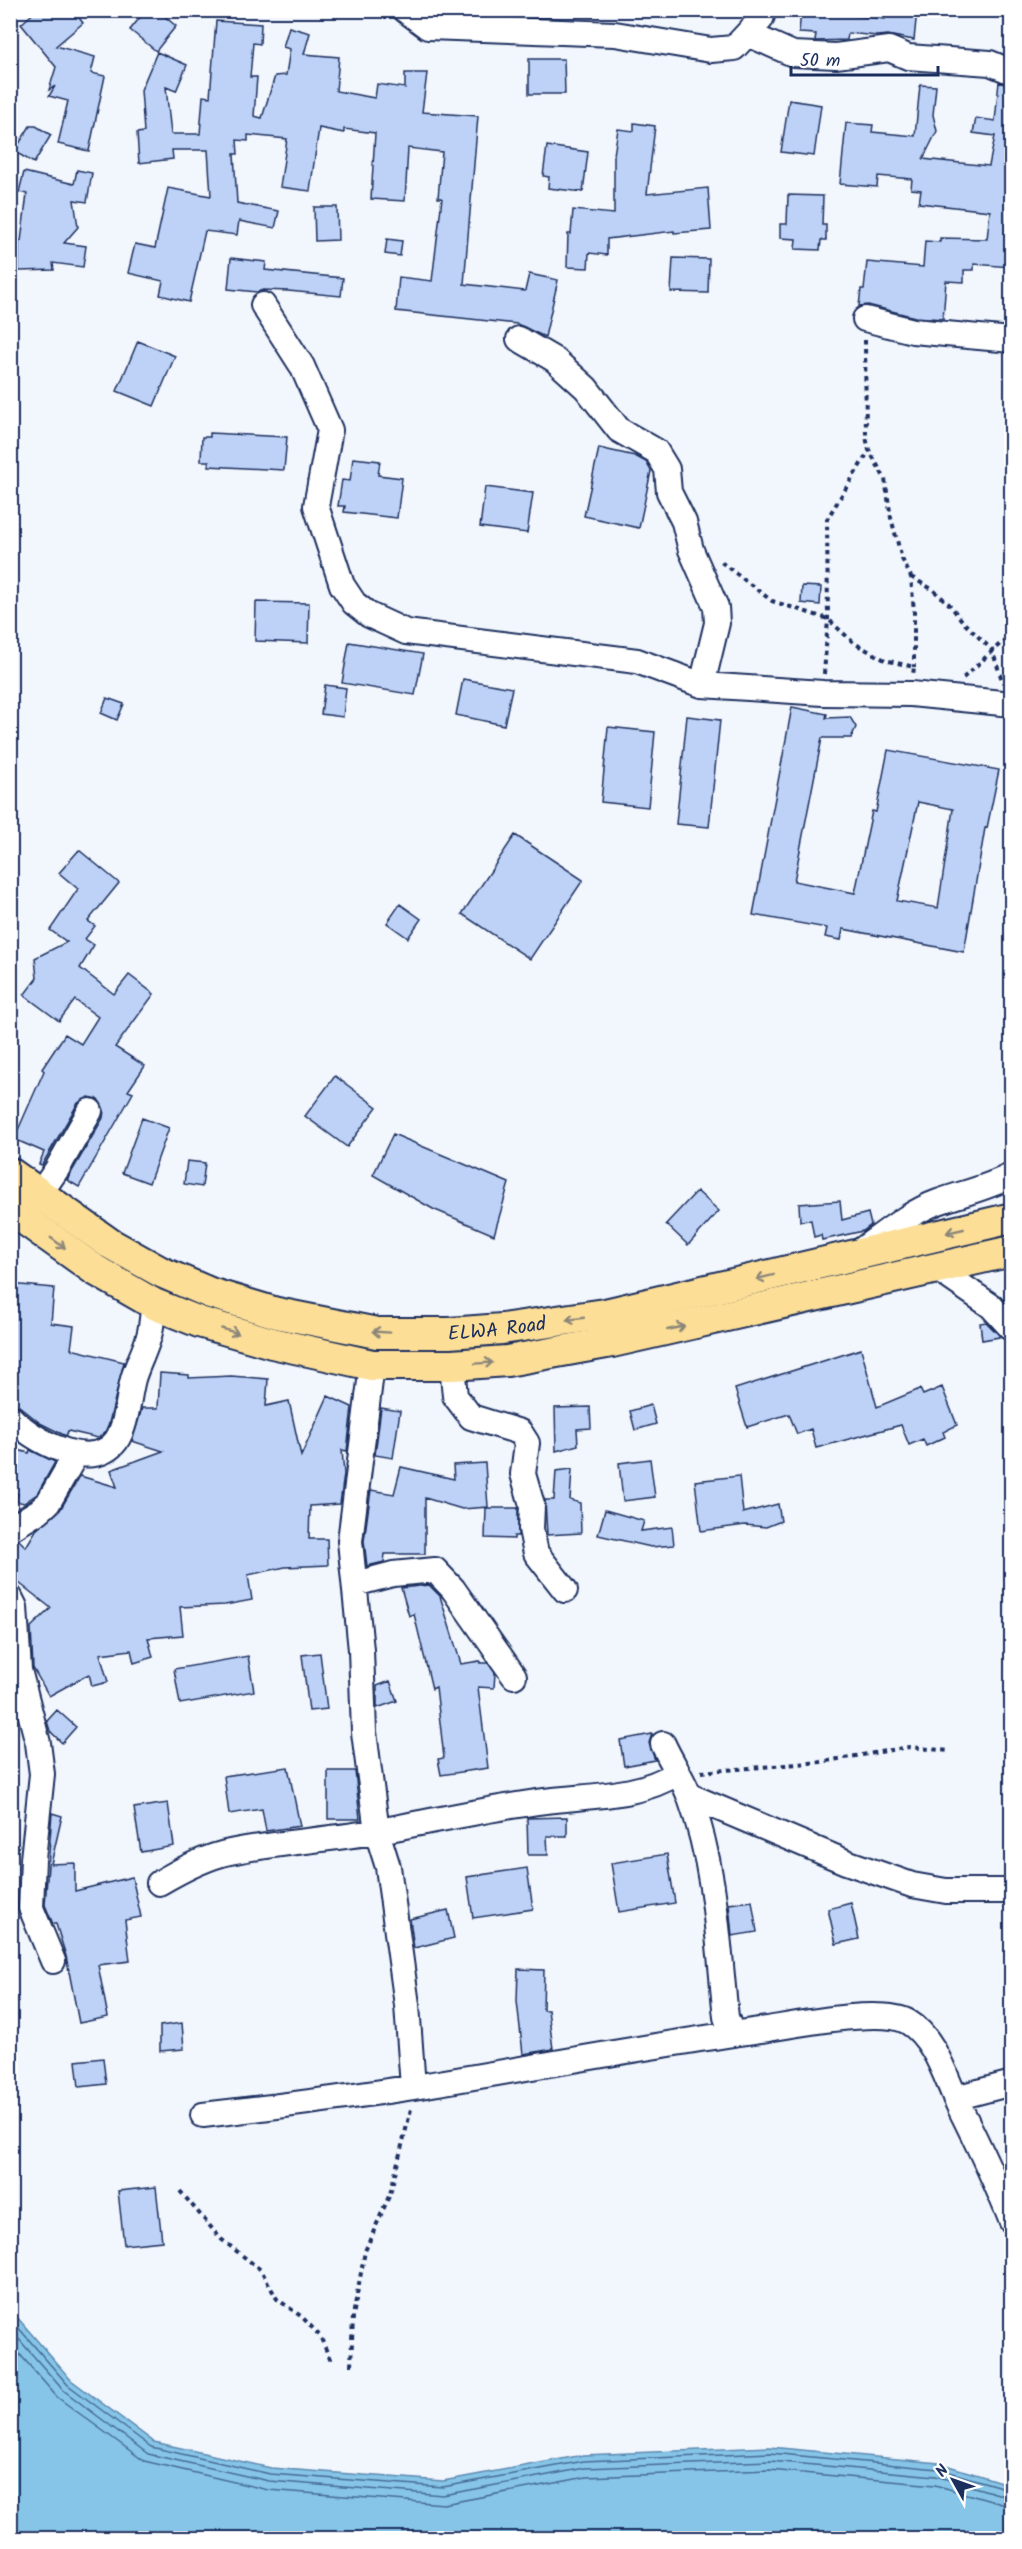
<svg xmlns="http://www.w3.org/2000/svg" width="1022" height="2549" font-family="Kalam,sans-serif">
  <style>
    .water { fill: #86c5e7; stroke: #5b89b0; stroke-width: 1.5 }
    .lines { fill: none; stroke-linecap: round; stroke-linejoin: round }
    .shore { stroke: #466b95; stroke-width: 1.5 }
    .building { fill: #bdd2f6; stroke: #1b2f5e; stroke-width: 1.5; fill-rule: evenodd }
    .minor-casing { stroke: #1b2f5e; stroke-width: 28 }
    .major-casing { stroke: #1b2f5e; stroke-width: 34 }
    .path { stroke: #1b2f5e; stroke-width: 4; stroke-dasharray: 4.5 4.5; stroke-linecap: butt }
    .minor { stroke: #fff; stroke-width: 24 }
    .major { stroke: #fcde96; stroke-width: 30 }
    .oneway { stroke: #8c867a }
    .labels { text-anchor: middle; stroke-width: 4.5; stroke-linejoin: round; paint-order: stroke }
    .street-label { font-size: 20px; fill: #1b2f5e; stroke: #fff }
  </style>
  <rect width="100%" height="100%" fill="#f2f6fd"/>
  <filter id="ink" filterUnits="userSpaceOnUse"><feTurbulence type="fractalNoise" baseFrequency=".0167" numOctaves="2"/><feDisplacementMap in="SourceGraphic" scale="12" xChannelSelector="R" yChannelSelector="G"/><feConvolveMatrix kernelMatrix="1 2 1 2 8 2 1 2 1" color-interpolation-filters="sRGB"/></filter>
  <g filter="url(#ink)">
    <path class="water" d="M 10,2309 L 71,2380 L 154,2442 L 271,2468 L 443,2481 L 583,2455 L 770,2447 L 939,2463 L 1011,2485 L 1011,2538 L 11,2538 Z"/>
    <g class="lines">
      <path class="shore" d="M 10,2318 L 68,2385 L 151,2447 L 270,2474 L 443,2487 L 584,2461 L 770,2453 L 938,2469 L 1012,2490
        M 10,2329 L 63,2390 L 148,2454 L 269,2481 L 443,2495 L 585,2468 L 770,2461 L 936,2476 L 1012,2498
        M 10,2343 L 57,2397 L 144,2461 L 268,2490 L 444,2504 L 586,2477 L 769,2470 L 935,2485 L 1012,2507"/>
    </g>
    <path class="building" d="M 37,10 L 73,10 L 83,23 L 56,46 L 95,57 L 91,73 L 105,76 L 89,151 L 58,144 L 68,101 L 49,96 L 55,86 L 49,90 L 56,67 L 21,24 Z
      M 146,10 L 157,10 L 176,26 L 156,51 L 130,30 Z
      M 801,10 L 840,10 L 840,14 L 885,19 L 886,10 L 917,10 L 914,40 L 888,35 L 877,36 L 848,33 L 847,40 L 815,41 L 816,34 L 799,33 Z
      M 216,21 L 261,24 L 260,44 L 253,43 L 250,77 L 257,77 L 254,116 L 262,118 L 275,76 L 286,75 L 290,49 L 283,47 L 289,27 L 310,33 L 304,54 L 339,57 L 336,91 L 375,98 L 377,84 L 405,88 L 405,73 L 427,73 L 422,112 L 478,116 L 464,284 L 525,291 L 529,274 L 558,280 L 545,337 L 517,324 L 396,311 L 399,277 L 432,281 L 442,198 L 438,198 L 442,152 L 408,148 L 405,201 L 371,199 L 375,133 L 344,129 L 344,133 L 319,128 L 310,191 L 280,187 L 287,139 L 248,135 L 248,141 L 237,140 L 238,154 L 234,154 L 237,203 L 279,211 L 275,228 L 239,221 L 237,235 L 205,231 L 189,302 L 160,295 L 163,281 L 128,273 L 135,244 L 155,248 L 168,188 L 211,196 L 208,150 L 172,150 L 173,159 L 139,163 L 137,133 L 144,132 L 141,90 L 157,52 L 187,65 L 176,91 L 166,87 L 171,134 L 200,134 L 203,96 L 210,97 Z
      M 529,59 L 564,59 L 565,94 L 529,94 Z
      M 999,82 L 1011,86 L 1011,190 L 1007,224 L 1011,224 L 1011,267 L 974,264 L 974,270 L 964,270 L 964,282 L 946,281 L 943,319 L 915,317 L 868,305 L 859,306 L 861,289 L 864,289 L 867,262 L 923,267 L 925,241 L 940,242 L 940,238 L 987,239 L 990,211 L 919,203 L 921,190 L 911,189 L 912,179 L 878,176 L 877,187 L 840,184 L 846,123 L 873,125 L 872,132 L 915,136 L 920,85 L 936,86 L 933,115 L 937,131 L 923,159 L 989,166 L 995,136 L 973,133 L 976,118 L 995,121 Z
      M 789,100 L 821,105 L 814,156 L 781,152 Z
      M 634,123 L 655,126 L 647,194 L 708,188 L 711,230 L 674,233 L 674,231 L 607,239 L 607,255 L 589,253 L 588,268 L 567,267 L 568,234 L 571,234 L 573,210 L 614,214 L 614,155 L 618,129 L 634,131 Z
      M 30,126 L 36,126 L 51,135 L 34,163 L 17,153 L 17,147 Z
      M 547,146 L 588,152 L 583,192 L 548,188 L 549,177 L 543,176 Z
      M 77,170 L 92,173 L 87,202 L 74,200 L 78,227 L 64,243 L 86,246 L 83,267 L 53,263 L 54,270 L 19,271 L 19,241 L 21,241 L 27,194 L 19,192 L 24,172 L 74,184 Z
      M 788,195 L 823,196 L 822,225 L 826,225 L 826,240 L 821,240 L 820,250 L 795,249 L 796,239 L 780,238 L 780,224 L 787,224 Z
      M 314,207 L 337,207 L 338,240 L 315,241 Z
      M 387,239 L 402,241 L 400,256 L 385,254 Z
      M 231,258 L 266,262 L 265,270 L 343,278 L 341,296 L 288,291 L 263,290 L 257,292 L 228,289 Z
      M 673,258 L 709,259 L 708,293 L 671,292 Z
      M 138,341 L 175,356 L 154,406 L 117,391 Z
      M 210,433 L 287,437 L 284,470 L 209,466 L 209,461 L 201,461 L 202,437 L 210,437 Z
      M 599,448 L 635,456 L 646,462 L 651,471 L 639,528 L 584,516 Z
      M 353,458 L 380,461 L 378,475 L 402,478 L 397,518 L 344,512 L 345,506 L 338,506 L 342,480 L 350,481 Z
      M 485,487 L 533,493 L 527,533 L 480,527 Z
      M 802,586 L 821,587 L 820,605 L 801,603 Z
      M 256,602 L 309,603 L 308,643 L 255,641 Z
      M 349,642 L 423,654 L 415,695 L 342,683 Z
      M 463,679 L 512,688 L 504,725 L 456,715 Z
      M 325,685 L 346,688 L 343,717 L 321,714 Z
      M 107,698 L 124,704 L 117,720 L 101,713 Z
      M 792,707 L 827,714 L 826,718 L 850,717 L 856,727 L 851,738 L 822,738 L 794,881 L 855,893 L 872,811 L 876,812 L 888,750 L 999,770 L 987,828 L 985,828 L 964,952 L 843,929 L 841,940 L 825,937 L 827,928 L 753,915 ZM 918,802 L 953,809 L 938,908 L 897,901 Z
      M 687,716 L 720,720 L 709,827 L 676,824 Z
      M 608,727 L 655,732 L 648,807 L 601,802 Z
      M 515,835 L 583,880 L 530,959 L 462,914 Z
      M 79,850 L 119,883 L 88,921 L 95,926 L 85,939 L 94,945 L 80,968 L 114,994 L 129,975 L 154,994 L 115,1047 L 145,1066 L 128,1091 L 133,1093 L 79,1187 L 67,1180 L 103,1118 L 104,1110 L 98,1099 L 89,1097 L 78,1103 L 42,1165 L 39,1164 L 44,1152 L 14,1139 L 44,1071 L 42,1069 L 65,1034 L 81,1044 L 98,1017 L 75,1000 L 59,1021 L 24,995 L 37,978 L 35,958 L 67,942 L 50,930 L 78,889 L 59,873 Z
      M 400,904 L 421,919 L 408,938 L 387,923 Z
      M 335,1076 L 377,1107 L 347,1147 L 305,1116 Z
      M 142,1118 L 169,1128 L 149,1183 L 122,1173 Z
      M 393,1134 L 509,1183 L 494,1235 L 433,1209 L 373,1175 Z
      M 187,1161 L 205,1163 L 202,1187 L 184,1184 Z
      M 697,1191 L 719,1211 L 688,1245 L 666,1224 Z
      M 840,1201 L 842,1220 L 868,1213 L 871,1225 L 863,1231 L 822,1240 L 821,1235 L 814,1237 L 811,1220 L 800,1221 L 799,1204 Z
      M 10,1284 L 54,1288 L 51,1323 L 74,1326 L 71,1349 L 124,1362 L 109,1423 L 105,1432 L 98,1438 L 68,1431 L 66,1436 L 40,1423 L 19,1406 L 10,1403 Z
      M 986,1322 L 999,1335 L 999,1337 L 982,1340 L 980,1323 Z
      M 861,1349 L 877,1407 L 920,1389 L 923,1395 L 942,1387 L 957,1425 L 943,1432 L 945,1437 L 926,1446 L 923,1439 L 909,1445 L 901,1425 L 816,1448 L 811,1429 L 797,1434 L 789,1414 L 747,1427 L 735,1389 Z
      M 160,1373 L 189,1375 L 189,1378 L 231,1376 L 268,1379 L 266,1406 L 289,1401 L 301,1456 L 328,1396 L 352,1407 L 347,1451 L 342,1450 L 344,1474 L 340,1504 L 310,1506 L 309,1539 L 327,1539 L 328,1565 L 285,1567 L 248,1575 L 252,1600 L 225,1605 L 180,1607 L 183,1635 L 148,1638 L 153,1657 L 134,1663 L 131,1650 L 100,1654 L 108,1682 L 92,1686 L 89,1674 L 49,1696 L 33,1668 L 31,1627 L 51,1608 L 10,1576 L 10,1543 L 19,1540 L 26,1547 L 36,1530 L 60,1510 L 80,1476 L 117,1487 L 111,1470 L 163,1451 L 132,1441 L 142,1408 L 158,1408 Z
      M 651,1405 L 656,1424 L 635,1430 L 630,1411 Z
      M 590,1407 L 591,1428 L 577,1429 L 578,1445 L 556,1451 L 555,1408 Z
      M 381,1408 L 400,1411 L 393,1458 L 375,1455 Z
      M 10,1448 L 29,1453 L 30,1450 L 55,1462 L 37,1494 L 24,1503 L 16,1501 L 18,1494 L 10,1491 Z
      M 650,1459 L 655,1497 L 623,1501 L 619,1463 Z
      M 485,1463 L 488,1507 L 462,1509 L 425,1498 L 425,1554 L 385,1554 L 384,1562 L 367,1566 L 364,1541 L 371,1490 L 394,1494 L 401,1467 L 454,1479 L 453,1465 Z
      M 572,1469 L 570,1500 L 580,1503 L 581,1533 L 547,1535 L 545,1500 L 554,1500 L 556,1471 Z
      M 739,1476 L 743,1513 L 778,1504 L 781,1521 L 766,1527 L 745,1525 L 701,1531 L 695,1481 Z
      M 486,1508 L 518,1508 L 518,1536 L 514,1536 L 514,1539 L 485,1538 Z
      M 605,1510 L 644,1521 L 641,1531 L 672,1527 L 674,1545 L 651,1547 L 598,1535 Z
      M 429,1585 L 440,1596 L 461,1664 L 480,1661 L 480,1663 L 488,1663 L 495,1673 L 494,1688 L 478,1687 L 488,1768 L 441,1775 L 438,1759 L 444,1758 L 436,1687 L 432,1689 L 414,1614 L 409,1616 L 401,1588 Z
      M 320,1653 L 327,1709 L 309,1711 L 302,1655 Z
      M 248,1656 L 254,1691 L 180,1704 L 174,1669 Z
      M 390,1681 L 397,1701 L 377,1708 L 377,1686 Z
      M 57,1710 L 76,1727 L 62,1743 L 50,1731 L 47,1721 Z
      M 652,1734 L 649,1743 L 655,1760 L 624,1766 L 620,1740 Z
      M 288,1767 L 300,1826 L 266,1831 L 262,1809 L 229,1814 L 224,1776 Z
      M 328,1771 L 355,1771 L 360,1819 L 328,1819 Z
      M 168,1803 L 174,1846 L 141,1852 L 134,1808 Z
      M 52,1813 L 62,1816 L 51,1864 L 75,1863 L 75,1891 L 132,1877 L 141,1917 L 125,1920 L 130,1961 L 98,1965 L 108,2017 L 79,2023 L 66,1956 L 56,1924 L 53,1924 L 45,1905 Z
      M 567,1817 L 567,1836 L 547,1836 L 548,1855 L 528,1855 L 527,1818 Z
      M 667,1854 L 675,1903 L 619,1912 L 611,1863 Z
      M 527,1868 L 533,1909 L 473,1918 L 467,1877 Z
      M 752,1901 L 757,1932 L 732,1936 L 729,1904 Z
      M 851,1903 L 859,1939 L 836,1944 L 828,1909 Z
      M 448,1910 L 454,1938 L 414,1948 L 410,1919 Z
      M 518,1969 L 544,1970 L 543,2010 L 548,2010 L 553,2049 L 523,2054 L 517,2001 Z
      M 182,2023 L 184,2049 L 160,2051 L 160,2026 Z
      M 103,2058 L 106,2084 L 79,2087 L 76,2061 Z
      M 156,2187 L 162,2241 L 124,2245 L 118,2191 Z"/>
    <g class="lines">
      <g class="minor-casing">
        <path id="minor" d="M 405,10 L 428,27 L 615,34 L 711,50 L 734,48 L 761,19 L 764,10
          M 748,34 L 793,54 L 836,56 L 889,49 L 908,57 L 990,63 L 1012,72
          M 263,305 L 302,366 L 330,430 L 316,506 L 342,585 L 354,603 L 369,615 L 406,632 L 637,661 L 702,685 L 823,693 L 911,694 L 1012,704
          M 865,319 L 913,331 L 1012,340
          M 519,339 L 555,360 L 586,388 L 619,430 L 656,451 L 667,469 L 669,492 L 684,522 L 691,550 L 716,607 L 717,623 L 702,685
          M 39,1195 L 57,1169 L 90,1111
          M 860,1251 C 884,1234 910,1212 938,1202 C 963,1193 988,1188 1012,1175
          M 936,1268 L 991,1306 L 1012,1329
          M 372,1365 L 350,1541 L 361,1650 L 364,1732 L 377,1832 L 388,1867 L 407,2005 L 413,2087
          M 452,1365 L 455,1396 L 471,1417 L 520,1432 L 527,1443 L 523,1474 L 532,1505 L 531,1529 L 536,1553 L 565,1590
          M 10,1417 C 31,1439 91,1474 116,1441 C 127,1425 128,1398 133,1379 C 137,1365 145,1351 149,1336 C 152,1326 152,1315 154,1304
          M 10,1529 L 39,1511 L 48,1503 L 76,1454
          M 355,1584 L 393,1574 L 435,1570 L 453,1589 L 514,1676
          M 10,1597 L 15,1607 L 19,1670 L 38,1743 L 42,1774 L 33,1859 L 31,1908 L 53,1961
          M 663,1744 C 671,1762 684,1780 690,1798 C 716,1869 718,1943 726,2017 L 732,2034
          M 690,1796 L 846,1862 L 912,1885 L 946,1891 L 1012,1891
          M 159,1883 C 181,1870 205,1857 230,1852 C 279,1842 330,1840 379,1831 C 434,1821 489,1808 545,1801 C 590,1795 637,1798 677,1773
          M 955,2098 L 1012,2083
          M 203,2115 C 273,2107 344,2098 414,2087 C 532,2068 649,2045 768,2029 C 798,2024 883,2007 908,2022 C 935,2038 946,2079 959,2106 C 978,2144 996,2182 1012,2222"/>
      </g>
      <g class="major-casing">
        <g id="major">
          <path id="s1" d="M 10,1173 L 109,1243 L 161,1272 L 210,1293 L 277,1313 L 377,1333 L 449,1333 L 502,1329 L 605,1314 L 1012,1218"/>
          <path d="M 10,1209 L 95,1270 L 154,1304 L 199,1322 L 272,1343 L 372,1365 L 452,1365 L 507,1361 L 612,1342 L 1012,1251"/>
        </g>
      </g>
      <path class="path" d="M 865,340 L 866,437 L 869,450 L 885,479 L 891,518 L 902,559 L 911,577 L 914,612 L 914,667
        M 721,562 L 772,601 L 828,619 L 854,643 L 885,660 L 914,667 L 913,675
        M 911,577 L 932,589 L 949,604 L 964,623 L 992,650 L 1003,683
        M 824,674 L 828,619 L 827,519 L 869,451
        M 963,678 L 1012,633
        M 701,1772 L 821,1762 L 909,1747 L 950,1751
        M 180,2191 L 221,2239 L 261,2270 L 277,2299 L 302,2317 L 320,2336 L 330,2359 L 329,2363
        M 351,2366 L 353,2316 L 365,2251 L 390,2194 L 411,2109"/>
      <use href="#minor" class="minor"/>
      <use href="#major" class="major"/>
    </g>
    <defs><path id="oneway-shaft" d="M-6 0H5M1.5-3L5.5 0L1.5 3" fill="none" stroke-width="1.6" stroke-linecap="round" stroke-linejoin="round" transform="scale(1.5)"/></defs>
    <g class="oneway">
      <use href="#oneway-shaft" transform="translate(955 1231) rotate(167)"/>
      <use href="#oneway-shaft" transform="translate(58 1243) rotate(36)"/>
      <use href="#oneway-shaft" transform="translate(765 1277) rotate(166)"/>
      <use href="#oneway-shaft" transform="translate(575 1319) rotate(172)"/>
      <use href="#oneway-shaft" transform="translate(676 1328) rotate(-13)"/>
      <use href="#oneway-shaft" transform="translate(230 1331) rotate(16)"/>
      <use href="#oneway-shaft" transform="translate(381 1332) rotate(-176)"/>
      <use href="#oneway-shaft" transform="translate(484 1363) rotate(-4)"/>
    </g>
  </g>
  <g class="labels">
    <g class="street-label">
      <text dy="7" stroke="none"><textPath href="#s1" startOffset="526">ELWA Road</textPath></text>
    </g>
  </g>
  <rect width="1022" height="2549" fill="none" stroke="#fff" stroke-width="36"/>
  <rect x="18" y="18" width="986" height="2513" fill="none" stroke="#1b2f5e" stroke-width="2" filter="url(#ink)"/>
  <g transform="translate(953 2480) rotate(310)" stroke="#ffffff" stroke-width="4.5" paint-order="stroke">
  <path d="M0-4.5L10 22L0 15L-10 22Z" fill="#1b2f5e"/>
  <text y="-9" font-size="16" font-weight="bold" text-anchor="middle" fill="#1b2f5e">N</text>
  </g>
  <path d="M791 66v9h147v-9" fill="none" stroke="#1b2f5e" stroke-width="3"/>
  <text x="800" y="66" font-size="18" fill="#1b2f5e" stroke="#ffffff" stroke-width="4.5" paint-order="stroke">50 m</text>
</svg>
